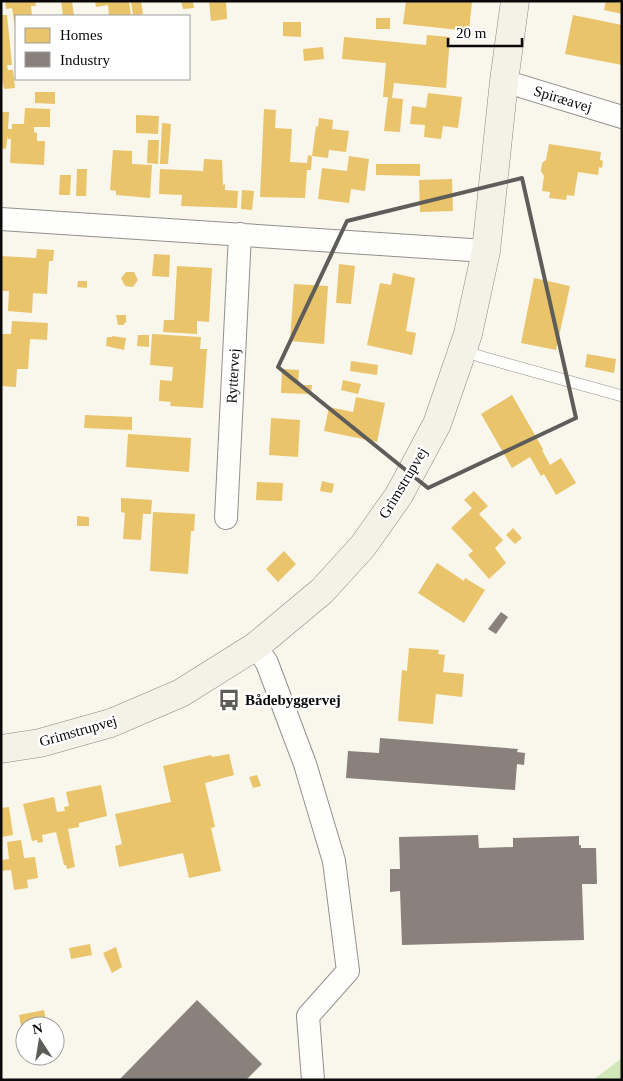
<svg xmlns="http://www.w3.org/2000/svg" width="623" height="1081" font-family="Georgia,serif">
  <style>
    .forest { fill: #d2e7b9 }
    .homes { fill: #e9c46a }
    .industry { fill: #8a817c }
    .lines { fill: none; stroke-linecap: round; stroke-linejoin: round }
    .lane-casing { stroke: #92908c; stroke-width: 12 }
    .street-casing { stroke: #92908c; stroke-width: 24 }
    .secondary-casing { stroke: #888782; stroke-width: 29 }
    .lane { stroke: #fefefc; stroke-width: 11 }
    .street { stroke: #fefefc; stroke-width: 22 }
    .secondary { stroke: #f4f2e6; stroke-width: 28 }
    .marked { fill: none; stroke: #5e5d59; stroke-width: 4; stroke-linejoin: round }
    .labels { text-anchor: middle; stroke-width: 5; stroke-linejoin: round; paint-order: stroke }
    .street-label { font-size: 15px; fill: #0a0a0a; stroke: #fff }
    .poi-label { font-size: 15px; font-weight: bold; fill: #0a0a0a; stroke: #fff; text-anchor: start }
  </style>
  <rect width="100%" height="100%" fill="#f9f6ec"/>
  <path class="forest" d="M 622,1058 L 622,1080 L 593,1080 Z"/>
  <path class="homes" d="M 5,1 L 35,1 L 36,6 L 31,6 L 32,16 L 16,16 L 16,33 L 12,8 L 6,9 Z
    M 61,1 L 72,1 L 74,16 L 63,16 Z
    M 95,1 L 129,1 L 131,16 L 109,16 L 108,5 L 96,7 Z
    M 131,1 L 141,1 L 143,14 L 133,16 Z
    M 181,1 L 193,1 L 194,8 L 183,9 Z
    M 209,1 L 226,1 L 227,19 L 211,21 Z
    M 406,1 L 472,2 L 469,31 L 403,24 Z
    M 606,1 L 622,3 L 622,14 L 604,10 Z
    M 1,15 L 7,15 L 12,65 L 7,65 L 8,70 L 13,70 L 15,88 L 4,89 L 1,71 Z
    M 573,15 L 622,25 L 622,65 L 565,54 Z
    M 376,18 L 390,18 L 390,29 L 376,29 Z
    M 283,22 L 301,22 L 301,37 L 283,36 Z
    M 427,35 L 450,37 L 446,88 L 394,83 L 392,98 L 403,99 L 400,132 L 384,131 L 388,97 L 383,97 L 386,63 L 342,59 L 344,37 L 426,45 Z
    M 323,47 L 324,59 L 304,61 L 303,49 Z
    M 35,92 L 55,92 L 55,104 L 35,103 Z
    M 428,93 L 462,97 L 458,128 L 443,126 L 441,139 L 424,137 L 425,125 L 410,124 L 412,106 L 426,108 Z
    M 25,108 L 50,109 L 50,127 L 34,127 L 34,132 L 37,133 L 37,141 L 45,141 L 44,165 L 10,163 L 11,139 L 8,139 L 8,134 L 6,149 L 1,148 L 1,112 L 9,112 L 8,129 L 12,129 L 12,124 L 24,124 Z
    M 264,109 L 276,110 L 275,128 L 292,129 L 290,162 L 307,163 L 308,155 L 312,156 L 311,170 L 307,170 L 305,198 L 260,197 Z
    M 136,115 L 159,116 L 158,134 L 136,133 Z
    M 319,118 L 333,120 L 332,129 L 349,131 L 346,152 L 329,150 L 328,158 L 312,156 L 316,126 L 318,127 Z
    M 162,123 L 171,124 L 168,164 L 160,164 Z
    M 148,140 L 159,140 L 158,164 L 147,163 Z
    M 549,144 L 601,152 L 600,160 L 603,161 L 602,168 L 599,167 L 598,175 L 578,172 L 574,196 L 567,195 L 566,200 L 549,198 L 550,192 L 542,191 L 544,176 L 541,171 L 542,163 L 546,160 Z
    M 113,150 L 132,151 L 132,164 L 152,165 L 150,198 L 116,195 L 116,191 L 110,190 Z
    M 349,156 L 369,159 L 365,191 L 351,189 L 349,203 L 318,199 L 322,168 L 347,171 Z
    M 204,159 L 222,160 L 223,185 L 225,184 L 225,190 L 238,191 L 237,208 L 181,206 L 182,195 L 159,194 L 160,169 L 203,171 Z
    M 376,164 L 420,164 L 420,176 L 376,175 Z
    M 77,169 L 87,169 L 86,196 L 76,196 Z
    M 60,175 L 71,175 L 70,195 L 59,195 Z
    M 452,179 L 453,211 L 420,212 L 419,180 Z
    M 242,190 L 254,191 L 252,210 L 241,209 Z
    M 37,249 L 54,250 L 53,261 L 49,261 L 47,294 L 33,293 L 32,313 L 8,311 L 9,291 L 1,291 L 1,256 L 36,258 Z
    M 154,254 L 170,255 L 169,277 L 152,276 Z
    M 339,264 L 355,266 L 351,304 L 336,303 Z
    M 177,266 L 212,268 L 209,322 L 197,321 L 197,334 L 163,332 L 164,320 L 174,320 Z
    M 126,272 L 134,272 L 138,280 L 133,287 L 125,286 L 121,278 Z
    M 393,273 L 415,278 L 406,331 L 416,333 L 412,355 L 367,345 L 380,283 L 391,285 Z
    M 534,278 L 570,286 L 556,350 L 521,343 Z
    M 78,281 L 87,281 L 87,288 L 77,287 Z
    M 294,284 L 328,286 L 324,344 L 290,341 Z
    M 116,315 L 126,315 L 126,323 L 124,323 L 124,325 L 118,325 Z
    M 12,321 L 48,323 L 47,340 L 30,339 L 28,369 L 17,369 L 16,387 L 1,386 L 1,334 L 11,334 Z
    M 152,334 L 201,337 L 200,349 L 207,349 L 203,408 L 170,406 L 171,402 L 159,401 L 160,380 L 172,381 L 173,367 L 150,365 Z
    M 138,335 L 149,335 L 149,347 L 137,346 Z
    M 112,336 L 126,338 L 124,350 L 106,346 L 107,337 L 112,337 Z
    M 587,354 L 616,359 L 614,373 L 585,367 Z
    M 351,361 L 378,365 L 377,375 L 350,371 Z
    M 282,369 L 299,370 L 298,385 L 312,385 L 311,394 L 281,393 Z
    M 343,380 L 361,384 L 358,394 L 341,390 Z
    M 512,395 L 543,449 L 542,450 L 550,465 L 561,458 L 576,483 L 556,495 L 544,474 L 541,476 L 530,457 L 512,468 L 481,414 Z
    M 356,397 L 385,403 L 377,442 L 324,431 L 329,407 L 353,412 Z
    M 85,415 L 132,417 L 132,430 L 84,428 Z
    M 271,418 L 300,420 L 298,457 L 269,455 Z
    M 128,434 L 191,438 L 189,472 L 126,467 Z
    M 322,481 L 334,484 L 332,493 L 320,491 Z
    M 257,482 L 283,483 L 282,501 L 256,500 Z
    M 474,491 L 488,506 L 479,514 L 503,540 L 495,548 L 506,563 L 489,579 L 468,555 L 473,551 L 451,528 L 472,508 L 464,500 Z
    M 121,498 L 152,500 L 151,514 L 143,514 L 141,540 L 123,539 L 125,513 L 121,512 Z
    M 153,512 L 195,514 L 194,531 L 191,531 L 188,574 L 150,571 Z
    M 77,516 L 89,517 L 89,526 L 77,526 Z
    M 513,528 L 522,538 L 515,544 L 506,535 Z
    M 284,551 L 296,564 L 278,582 L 266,569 Z
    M 437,563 L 464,581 L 465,578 L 485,590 L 464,623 L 418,593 Z
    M 409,648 L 439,650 L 438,654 L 445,655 L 443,672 L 464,674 L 462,697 L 436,694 L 433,724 L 398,721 L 402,670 L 407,671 Z
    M 229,754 L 234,775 L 205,783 L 215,827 L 211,828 L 221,871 L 189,878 L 183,853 L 119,867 L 115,846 L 122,844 L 115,814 L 171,802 L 163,766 L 211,755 L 212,757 Z
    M 257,775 L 261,786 L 253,788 L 249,777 Z
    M 101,785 L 107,816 L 79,823 L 79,827 L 68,829 L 75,867 L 67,869 L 66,865 L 64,865 L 56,832 L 42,835 L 43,842 L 38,843 L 37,840 L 32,841 L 23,804 L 54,797 L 57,812 L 65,811 L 64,807 L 69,806 L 66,792 Z
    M 9,807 L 13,835 L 1,837 L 1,808 Z
    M 21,840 L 24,858 L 35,857 L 38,878 L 27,880 L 28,888 L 14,890 L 11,870 L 1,871 L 1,860 L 9,859 L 7,842 Z
    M 90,944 L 92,955 L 71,959 L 69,948 Z
    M 116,947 L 122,967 L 112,973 L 103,953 Z
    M 44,1010 L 47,1026 L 25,1026 L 25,1031 L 22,1031 L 19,1015 Z"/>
  <path class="industry" d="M 501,612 L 508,617 L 496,634 L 488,629 Z
    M 380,738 L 518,749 L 517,752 L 525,753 L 524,765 L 517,764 L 515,790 L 346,778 L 348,751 L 379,753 Z
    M 478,835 L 479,848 L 513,847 L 513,838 L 579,836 L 579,845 L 581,845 L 581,848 L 596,848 L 597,884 L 582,884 L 584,940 L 402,945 L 400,891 L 390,892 L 390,869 L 400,869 L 399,837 Z
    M 197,1000 L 262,1064 L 246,1080 L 119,1080 Z"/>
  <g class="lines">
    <g class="lane-casing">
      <path id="lane" d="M 463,350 L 482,357 L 622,396"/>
    </g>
    <g class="street-casing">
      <path id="street" d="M 504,81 L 622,117
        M 1,219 L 486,251
        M 226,518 L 240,234
        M 256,646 L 267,663 L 305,764 L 334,861 L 348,971 L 308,1016 L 313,1080"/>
    </g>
    <g class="secondary-casing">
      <path id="secondary" d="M 1,749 L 40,743 L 111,723 L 181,693 L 256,646 L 322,591 L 363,546 L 399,495 L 437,424 L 468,334 L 486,251 L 504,81 L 515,1"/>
    </g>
    <use href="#lane" class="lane"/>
    <use href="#street" class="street"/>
    <use href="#secondary" class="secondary"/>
  </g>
  <path class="marked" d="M 522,178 L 576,418 L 428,488 L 278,367 L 347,221 Z"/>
  <defs>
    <g id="bus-bare" transform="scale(1.725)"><path d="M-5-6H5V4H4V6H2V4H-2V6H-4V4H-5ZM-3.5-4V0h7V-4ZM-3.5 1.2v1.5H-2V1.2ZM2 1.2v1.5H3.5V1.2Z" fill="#5e5d59" stroke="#fff" stroke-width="2.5" paint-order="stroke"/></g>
  </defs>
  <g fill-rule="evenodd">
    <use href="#bus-bare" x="229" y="700"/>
  </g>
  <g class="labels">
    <g class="street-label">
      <text transform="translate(563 99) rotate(17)" y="5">Spiræavej</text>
      <text transform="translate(233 376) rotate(-87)" y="5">Ryttervej</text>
      <text transform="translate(403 483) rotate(-59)" y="5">Grimstrupvej</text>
      <text transform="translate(78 731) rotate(-16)" y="5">Grimstrupvej</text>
    </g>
    <g class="poi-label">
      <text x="245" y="705">Bådebyggervej</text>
    </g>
  </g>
  <rect width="623" height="1081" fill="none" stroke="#0a0a0a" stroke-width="5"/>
  <rect x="15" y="15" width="175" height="65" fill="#ffffff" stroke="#9d9d9d"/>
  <rect x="25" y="28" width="25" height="15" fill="#e9c46a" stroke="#9d9d9d"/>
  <text x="60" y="40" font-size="15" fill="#0a0a0a">Homes</text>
  <rect x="25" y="52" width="25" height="15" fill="#8a817c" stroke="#9d9d9d"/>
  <text x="60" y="65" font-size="15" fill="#0a0a0a">Industry</text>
  <g transform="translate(40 1041) rotate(348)"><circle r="24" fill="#ffffff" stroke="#9d9d9d"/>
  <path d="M0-4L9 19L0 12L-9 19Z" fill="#5e5d59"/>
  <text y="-8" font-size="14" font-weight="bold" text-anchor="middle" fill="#0a0a0a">N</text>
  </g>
  <path d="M448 38v8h74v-8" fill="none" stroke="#0a0a0a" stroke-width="2.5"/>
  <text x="456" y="38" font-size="15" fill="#0a0a0a" stroke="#ffffff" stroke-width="4" paint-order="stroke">20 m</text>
</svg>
